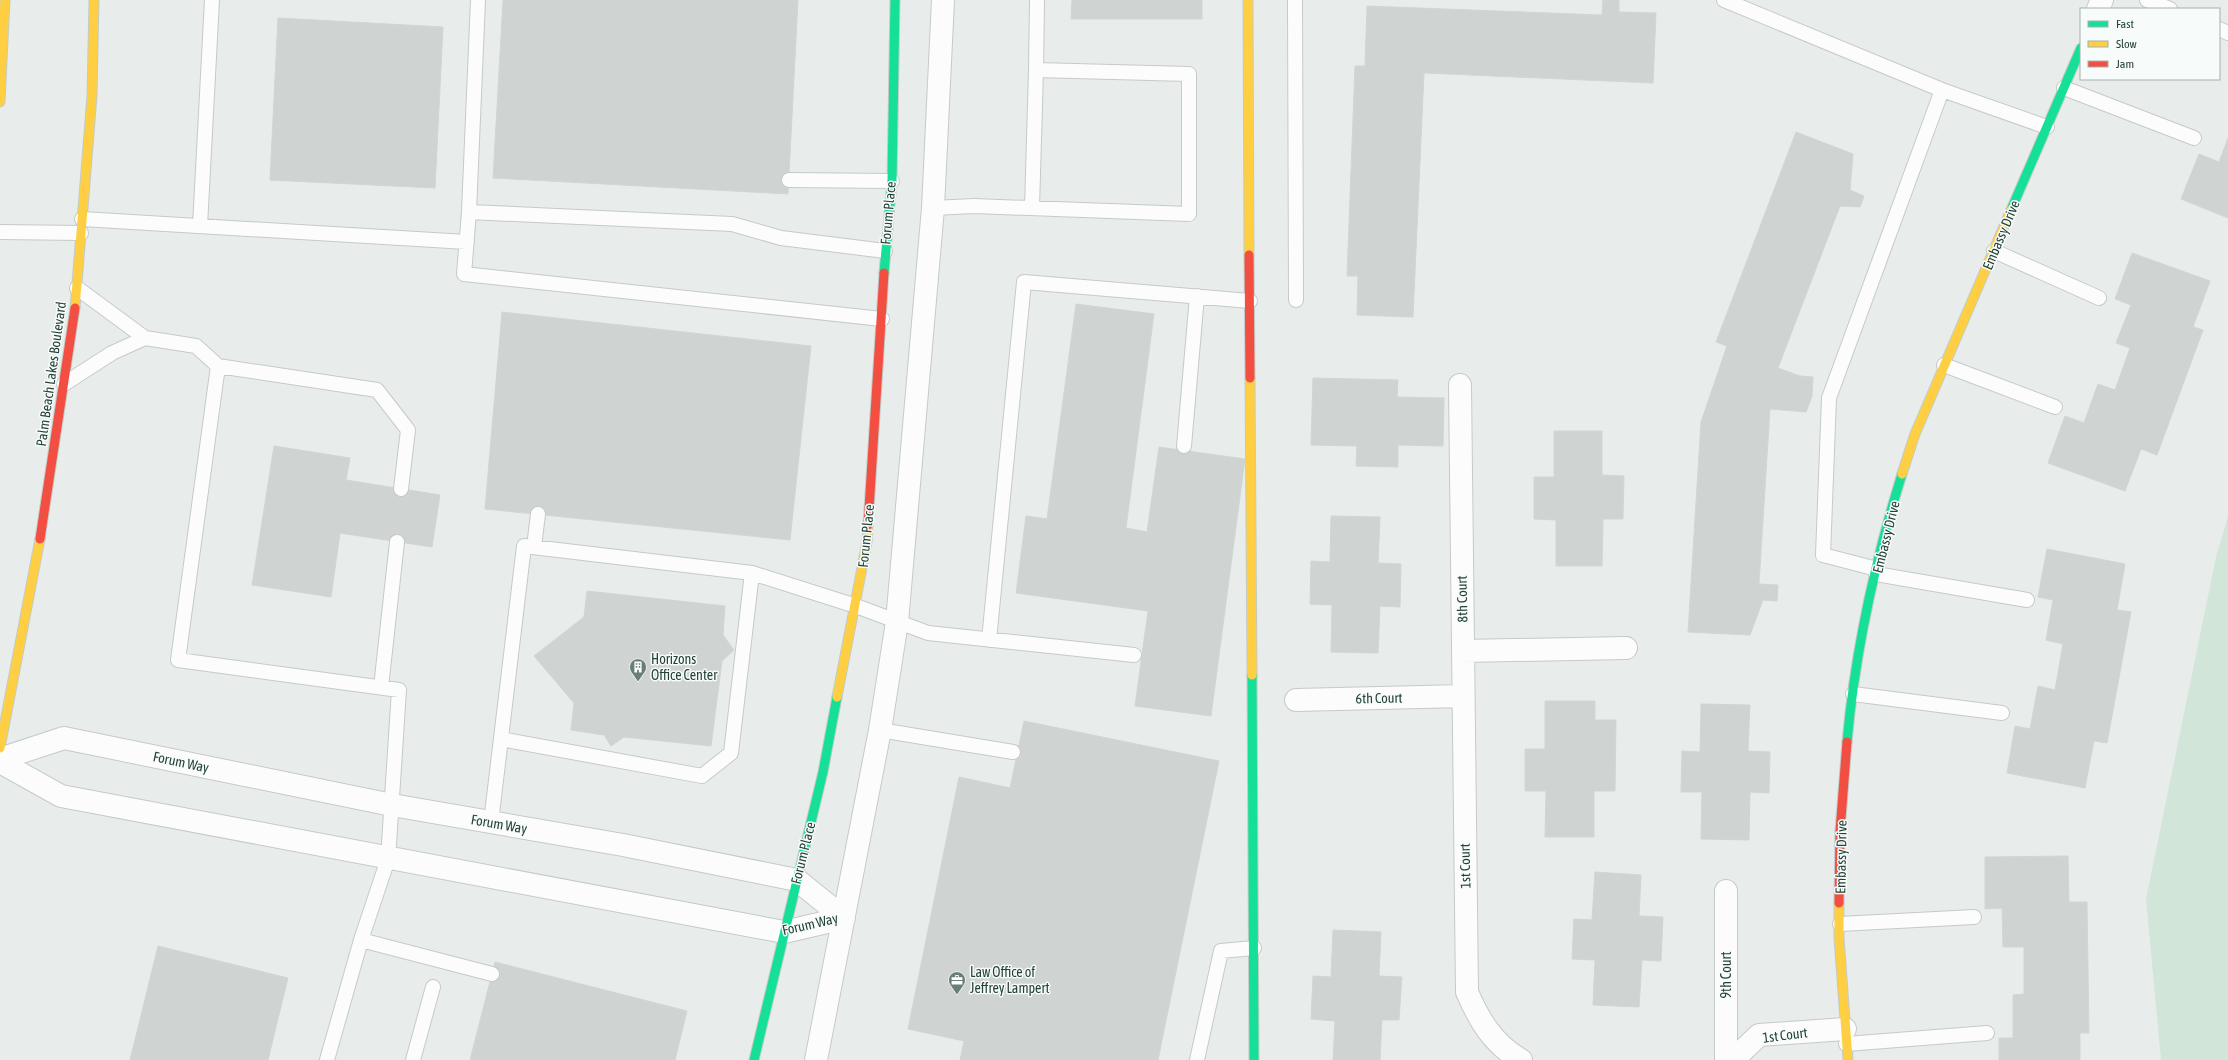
<svg xmlns="http://www.w3.org/2000/svg" width="2228" height="1060" font-family="'Asap Condensed',sans-serif">
  <style>
    .green { fill: #d1e6d8 }
    .building { fill: #cfd4d2; stroke: #d1d6d4 }
    .lines { fill: none; stroke-linecap: round; stroke-linejoin: round }
    .lane-casing { stroke: #c5cac8; stroke-width: 16 }
    .street-casing { stroke: #c5cac8; stroke-width: 24 }
    .fast-casing { stroke: #c3cbc8; stroke-width: 11 }
    .slow-casing { stroke: #c3cbc8; stroke-width: 11 }
    .jam-casing { stroke: #c3cbc8; stroke-width: 11 }
    .lane { stroke: #fcfcfc; stroke-width: 14 }
    .street { stroke: #fcfcfc; stroke-width: 22 }
    .fast { stroke: #16e098; stroke-width: 9 }
    .slow { stroke: #ffcf43; stroke-width: 9 }
    .jam { stroke: #f24e42; stroke-width: 9 }
    .labels { text-anchor: middle; stroke-width: 3; stroke-linejoin: round; paint-order: stroke }
    .street-label { font-size: 14px; fill: #24423a; stroke: #f7fbf9 }
    .poi-label { font-size: 14px; fill: #24423a; stroke: #f7fbf9; text-anchor: start }
  </style>
  <rect width="100%" height="100%" fill="#e8edeb"/>
  <path class="green" d="M 2228,516 L 2228,1060 L 2161,1060 L 2146,899 L 2216,557 Z"/>
  <path class="building" d="M 503,0 L 798,0 L 788,194 L 493,178 Z
    M 1072,0 L 1202,0 L 1202,19 L 1071,19 Z
    M 1603,0 L 1619,0 L 1619,12 L 1656,13 L 1653,83 L 1424,73 L 1413,317 L 1357,315 L 1358,276 L 1347,276 L 1355,66 L 1365,66 L 1367,6 L 1602,15 Z
    M 278,18 L 443,27 L 435,188 L 270,180 Z
    M 1796,132 L 1853,154 L 1850,190 L 1864,196 L 1860,207 L 1840,206 L 1778,368 L 1800,376 L 1813,377 L 1812,396 L 1806,412 L 1770,409 L 1759,584 L 1778,585 L 1777,601 L 1763,600 L 1750,635 L 1688,632 L 1701,422 L 1727,346 L 1716,342 Z
    M 2228,138 L 2228,218 L 2181,199 L 2199,154 L 2219,162 Z
    M 2132,253 L 2210,281 L 2193,327 L 2203,330 L 2157,455 L 2141,449 L 2125,491 L 2048,463 L 2065,416 L 2084,423 L 2098,384 L 2115,390 L 2130,348 L 2116,343 L 2131,305 L 2115,299 Z
    M 1076,304 L 1154,314 L 1126,528 L 1147,532 L 1159,447 L 1245,459 L 1211,716 L 1135,706 L 1148,611 L 1016,593 L 1026,516 L 1047,519 Z
    M 502,312 L 811,346 L 790,540 L 485,509 Z
    M 1313,378 L 1398,380 L 1397,397 L 1444,398 L 1443,446 L 1398,445 L 1398,467 L 1356,466 L 1357,446 L 1311,445 Z
    M 1554,431 L 1602,431 L 1602,475 L 1624,476 L 1623,519 L 1603,519 L 1602,566 L 1556,566 L 1556,520 L 1534,519 L 1534,477 L 1554,477 Z
    M 274,446 L 350,458 L 346,480 L 440,495 L 432,547 L 340,533 L 331,597 L 252,585 Z
    M 1331,516 L 1380,517 L 1378,563 L 1401,564 L 1400,607 L 1380,606 L 1378,653 L 1331,652 L 1332,605 L 1310,604 L 1311,561 L 1330,562 Z
    M 2047,549 L 2125,564 L 2117,610 L 2131,612 L 2107,743 L 2094,741 L 2085,788 L 2007,773 L 2015,726 L 2030,729 L 2038,686 L 2055,690 L 2063,644 L 2046,640 L 2053,600 L 2038,597 Z
    M 587,591 L 725,606 L 723,635 L 734,650 L 722,661 L 711,746 L 624,737 L 611,746 L 604,735 L 571,730 L 574,703 L 534,656 L 584,617 Z
    M 1545,701 L 1595,701 L 1595,720 L 1616,720 L 1615,791 L 1594,791 L 1594,837 L 1545,837 L 1546,791 L 1525,791 L 1525,749 L 1545,749 Z
    M 1701,704 L 1750,705 L 1748,751 L 1770,752 L 1769,793 L 1750,792 L 1749,840 L 1701,839 L 1702,792 L 1681,792 L 1682,751 L 1700,752 Z
    M 1024,721 L 1219,761 L 1158,1060 L 960,1060 L 964,1041 L 908,1029 L 959,777 L 1010,788 Z
    M 2068,856 L 2069,902 L 2087,902 L 2089,1033 L 2080,1033 L 2080,1060 L 1999,1060 L 1999,1038 L 2013,1038 L 2013,995 L 2024,994 L 2024,947 L 2003,947 L 2002,908 L 1985,909 L 1985,857 Z
    M 1595,872 L 1641,875 L 1639,916 L 1663,917 L 1661,961 L 1642,960 L 1639,1007 L 1593,1005 L 1595,960 L 1572,959 L 1574,919 L 1592,920 Z
    M 1333,930 L 1381,932 L 1379,976 L 1402,977 L 1399,1020 L 1382,1020 L 1380,1060 L 1333,1060 L 1335,1021 L 1311,1019 L 1313,976 L 1331,977 Z
    M 158,946 L 288,978 L 268,1060 L 130,1060 Z
    M 495,962 L 687,1011 L 675,1060 L 470,1060 Z"/>
  <g class="lines">
    <g class="lane-casing">
      <path id="lane" d="M 478,0 L 469,212 L 464,274 L 882,319
        M 1295,0 L 1296,300
        M 1724,0 L 1942,90
        M 2147,0 L 2170,9
        M 2219,29 L 2228,33
        M 1036,70 L 1037,0
        M 2064,88 L 2194,138
        M 789,180 L 892,181
        M 933,208 L 974,206 L 1189,214 L 1189,74 L 1036,70 L 1032,208
        M 469,212 L 732,224 L 781,238 L 885,251
        M 82,219 L 467,242
        M 200,226 L 212,0
        M 0,232 L 81,233
        M 1994,251 L 2099,298
        M 77,288 L 145,338 L 196,346 L 218,366 L 377,390 L 408,430 L 401,489
        M 1944,365 L 2055,407
        M 218,366 L 178,660 L 399,690 L 388,859 L 361,940 L 327,1060
        M 64,384 L 112,353 L 145,338
        M 1184,446 L 1197,296
        M 534,547 L 538,514
        M 1877,569 L 1823,555 L 1829,398 L 1942,90 L 2047,127
        M 1876,574 L 2027,600
        M 989,640 L 1024,282 L 1250,301
        M 381,687 L 397,542
        M 1853,694 L 2002,713
        M 880,730 L 1013,752
        M 501,739 L 702,776 L 731,753 L 752,573
        M 491,822 L 524,546 L 752,573 L 856,606 L 928,633 L 1134,655
        M 1840,924 L 1974,917
        M 361,940 L 492,974
        M 1846,1044 L 1987,1033
        M 413,1060 L 433,987
        M 1197,1060 L 1221,951 L 1254,948"/>
    </g>
    <g class="street-casing">
      <path id="street" d="M 2098,9 L 2102,0
        M 1460,385 L 1467,992 C 1479,1020 1493,1044 1521,1060
        M 1463,651 L 1626,648
        M 1296,700 L 1463,696
        M 0,759 L 64,738 L 392,805 L 623,845 L 797,880 L 844,918
        M 0,762 L 61,796 L 784,932 L 844,918
        M 816,1060 L 880,730 L 897,622 L 933,208 L 943,0
        M 1726,1060 L 1726,891
        M 1733,1060 L 1759,1035 L 1845,1029"/>
    </g>
    <g class="fast-casing">
      <path id="fast" d="M 2011,210 L 2081,48
        M 884,273 L 892,181 L 895,0
        M 1252,675 L 1254,1060
        M 1847,742 C 1855,652 1875,561 1902,474
        M 754,1060 L 823,772 L 837,697"/>
    </g>
    <g class="slow-casing">
      <path id="slow" d="M 1248,0 L 1249,255
        M 0,102 L 5,0
        M 75,308 L 92,96 L 94,0
        M 1250,378 L 1252,675
        M 1902,474 L 1915,434 L 2011,210
        M 837,697 L 867,542 L 868,525
        M 0,748 L 40,539
        M 1839,903 L 1839,938 L 1848,1060"/>
    </g>
    <g class="jam-casing">
      <path id="jam" d="M 1249,255 L 1250,378
        M 868,525 L 884,273
        M 40,539 L 75,308
        M 1839,903 L 1840,831 L 1847,742"/>
    </g>
    <use href="#lane" class="lane"/>
    <use href="#street" class="street"/>
    <use href="#fast" class="fast"/>
    <use href="#slow" class="slow"/>
    <use href="#jam" class="jam"/>
  </g>
  <defs>
    <g id="building-pin" transform="scale(0.9)"><path d="M0 17L-7.5 6A9.5 9.5 0 1 1 7.5 6Z" fill="#697e78" stroke="#f7fbf9"/><path d="M-4-6H4V6H1V3H-1V6H-4ZM-2.5-4.3h1.7v1.8h-1.7ZM.8-4.3h1.7v1.8H.8ZM-2.5-1h1.7V.8h-1.7ZM.8-1h1.7V.8H.8Z" fill="#fff"/></g>
    <g id="office-pin" transform="scale(0.9)"><path d="M0 17L-7.5 6A9.5 9.5 0 1 1 7.5 6Z" fill="#697e78" stroke="#f7fbf9"/><path d="M-6-3h4V-5.5h4V-3h4V5H-6ZM-1-4.5V-3h2v-1.5ZM-6 0V1H6V0Z" fill="#fff"/></g>
  </defs>
  <g fill-rule="evenodd">
    <use href="#building-pin" x="638" y="667"/>
    <use href="#office-pin" x="957" y="980"/>
  </g>
  <g class="labels">
    <g class="street-label">
      <text transform="translate(888 213) rotate(-85)" y="5">Forum Place</text>
      <text transform="translate(2001 235) rotate(-67)" y="5">Embassy Drive</text>
      <text transform="translate(51 374) rotate(-82)" y="5">Palm Beach Lakes Boulevard</text>
      <text transform="translate(866 536) rotate(-84)" y="5">Forum Place</text>
      <text transform="translate(1886 537) rotate(-76)" y="5">Embassy Drive</text>
      <text transform="translate(1462 599) rotate(-91)" y="5">8th Court</text>
      <text transform="translate(1379 698) rotate(-1)" y="5">6th Court</text>
      <text transform="translate(181 762) rotate(12)" y="5">Forum Way</text>
      <text transform="translate(499 824) rotate(10)" y="5">Forum Way</text>
      <text transform="translate(803 853) rotate(-76)" y="5">Forum Place</text>
      <text transform="translate(1841 857) rotate(-89)" y="5">Embassy Drive</text>
      <text transform="translate(1465 866) rotate(-91)" y="5">1st Court</text>
      <text transform="translate(810 924) rotate(-13)" y="5">Forum Way</text>
      <text transform="translate(1726 975) rotate(-90)" y="5">9th Court</text>
      <text transform="translate(1785 1035) rotate(-7)" y="5">1st Court</text>
    </g>
    <g class="poi-label">
      <text x="651" y="664">Horizons<tspan x="651" dy="16">Office Center</tspan></text>
      <text x="970" y="977">Law Office of<tspan x="970" dy="16">Jeffrey Lampert</tspan></text>
    </g>
  </g>
  <rect x="2080" y="8" width="140" height="72" fill="#f7fbf9" stroke="#a3b1ad"/>
  <rect x="2088" y="21" width="20" height="6" fill="#16e098" stroke="#a3b1ad"/>
  <text x="2116" y="28" font-size="12" fill="#24423a">Fast</text>
  <rect x="2088" y="41" width="20" height="6" fill="#ffcf43" stroke="#a3b1ad"/>
  <text x="2116" y="48" font-size="12" fill="#24423a">Slow</text>
  <rect x="2088" y="61" width="20" height="6" fill="#f24e42" stroke="#a3b1ad"/>
  <text x="2116" y="68" font-size="12" fill="#24423a">Jam</text>
</svg>
